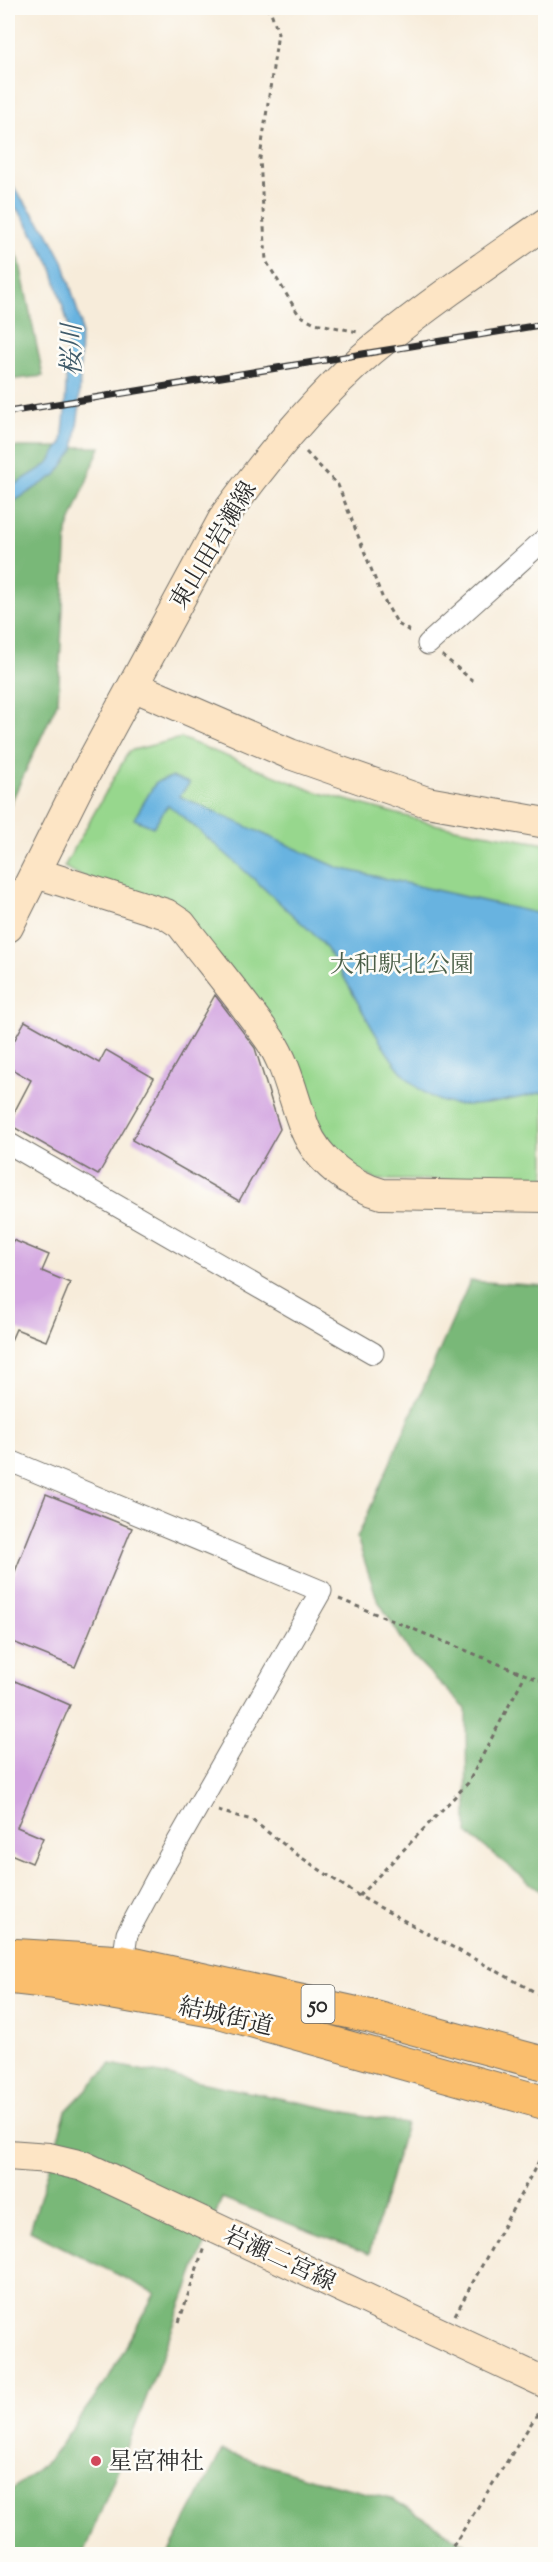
<svg xmlns="http://www.w3.org/2000/svg" width="553" height="2562" font-family="'Sorts Mill Goudy','Noto Serif JP',serif">
  <style>
    .green { fill: #97d78d; stroke: #61815c; stroke-width: 1.5 }
    .forest { fill: #79b878; stroke: #527252; stroke-width: 1.5 }
    .water { fill: #67b3e0; stroke: #496f86; stroke-width: 1.5 }
    .building { fill: #d3a6e1 }
    .lines { fill: none; stroke-linecap: round; stroke-linejoin: round }
    .street-casing { stroke: #726f68; stroke-width: 23 }
    .secondary-casing { stroke: #726f68; stroke-width: 32 }
    .highway-casing { stroke: #726f68; stroke-width: 35 }
    .path { stroke: #726f68; stroke-width: 3; stroke-dasharray: 4.5 4.5; stroke-linecap: butt }
    .street { stroke: #fff; stroke-width: 21 }
    .secondary { stroke: #fde5c5; stroke-width: 30 }
    .highway { stroke: #fabe6d; stroke-width: 33 }
    .rail-casing { stroke: #2b2b2b; stroke-width: 7 }
    .rail { stroke: #fdfcf7; stroke-width: 4.5; stroke-dasharray: 14; stroke-linecap: butt }
    .poi-dot { fill: #d1495b; stroke: #fdfcf7; stroke-width: 2 }
    .labels { text-anchor: middle; stroke-width: 5; stroke-linejoin: round; paint-order: stroke }
    .shield { fill: #fdfcf7; stroke: #6a6a68; stroke-width: 1.5 }
    .shield-label { font-size: 22px; font-weight: bold; fill: #2b2b2b }
    .street-label { font-size: 24px; fill: #2b2b2b; stroke: #fdfcf7 }
    .park-label { font-size: 24px; fill: #4b5f48; stroke: #fdfcf7 }
    .poi-label { font-size: 24px; fill: #2b2b2b; stroke: #fdfcf7; text-anchor: start }
    .water-label { font-size: 26px; font-style: italic; fill: #405b6a; stroke: #fdfcf7 }
  </style>
  <rect width="100%" height="100%" fill="#fdfcf7"/>
  <filter id="ink" filterUnits="userSpaceOnUse"><feTurbulence type="fractalNoise" baseFrequency=".0167" numOctaves="2"/><feDisplacementMap in="SourceGraphic" scale="12" xChannelSelector="R" yChannelSelector="G"/><feConvolveMatrix kernelMatrix="1 2 1 2 8 2 1 2 1" color-interpolation-filters="sRGB"/></filter>
  <filter id="wash" filterUnits="userSpaceOnUse"><feTurbulence type="fractalNoise" baseFrequency=".008" numOctaves="4" result="noise"/><feDisplacementMap in="SourceGraphic" scale="24" xChannelSelector="R" yChannelSelector="G"/><feGaussianBlur stdDeviation="1.35" result="paint"/><feColorMatrix in="noise" values="0 0 0 0 0 0 0 0 0 0 0 0 0 0 0 0 0 1.4 0 .05"/><feComposite in="paint" operator="in"/></filter>
  <g filter="url(#wash)">
    <rect width="100%" height="100%" fill="#f7ecda"/>
    <path class="green" d="M 181,738 L 313,791 L 438,825 L 545,844 L 545,1180 L 376,1180 L 340,1161 L 206,940 L 64,867 L 129,751 Z"/>
    <path class="forest" d="M 8,240 L 19,259 L 43,376 L 8,380 Z
      M 8,447 L 100,447 L 67,531 L 58,701 L 8,809 Z
      M 470,1281 L 545,1286 L 545,1895 L 467,1833 L 466,1709 L 411,1654 L 377,1599 L 357,1538 Z
      M 111,2064 L 406,2124 L 369,2254 L 222,2198 L 134,2430 L 83,2554 L 8,2554 L 8,2493 L 50,2459 L 109,2377 L 155,2293 L 30,2231 L 66,2111 Z
      M 222,2451 L 312,2479 L 394,2500 L 481,2554 L 168,2554 Z"/>
    <path class="water" d="M 8,180 L 49,235 L 63,261 L 81,323 L 79,411 L 74,450 L 56,475 L 16,500 L 8,507 L 8,489 L 48,464 L 62,443 L 65,413 L 68,324 L 51,265 L 23,217 L 8,198 Z
      M 172,777 L 190,783 L 179,796 L 339,868 L 545,915 L 545,1092 C 514,1098 478,1110 447,1103 C 391,1091 357,990 326,948 C 315,933 297,920 284,907 C 246,872 209,837 168,805 L 153,827 L 134,819 L 156,782 Z"/>
    <g id="blocks">
      <path class="building" d="M 215,995 L 255,1048 L 280,1129 L 239,1201 L 132,1140 Z
        M 25,1021 L 99,1063 L 106,1050 L 154,1078 L 98,1175 L 8,1124 L 31,1080 L 8,1067 L 8,1052 Z
        M 13,1240 L 49,1255 L 42,1271 L 70,1283 L 46,1341 L 16,1329 L 9,1345 L 8,1345 L 8,1253 Z
        M 46,1494 L 132,1528 L 75,1667 L 8,1640 L 8,1589 Z
        M 8,1678 L 70,1705 L 17,1827 L 43,1838 L 32,1863 L 8,1853 Z"/>
    </g>
  </g>
  <g filter="url(#ink)">
    <use href="#blocks" fill-opacity="0" stroke="#726f68" stroke-width="1.5"/>
    <g class="lines">
      <g class="street-casing">
        <path id="street" d="M 428,644 L 546,538
          M 8,1143 L 373,1353
          M 8,1460 L 321,1591 L 157,1878 L 127,1934 L 123,1962"/>
      </g>
      <g class="secondary-casing">
        <path id="secondary" d="M 133,686 L 290,754 L 427,802 L 546,823
          M 36,873 L 166,914 L 181,924 C 211,963 242,1000 270,1040 C 288,1067 293,1099 305,1129 C 318,1161 350,1185 382,1194 L 546,1197
          M 8,927 L 78,787 L 226,514 C 268,457 317,396 372,350 C 427,305 487,264 546,223
          M 8,2155 L 49,2158 L 83,2166 L 546,2383"/>
      </g>
      <g class="highway-casing">
        <path id="highway" d="M 8,1955 L 123,1962 L 373,2017 L 546,2064
          M 8,1977 L 52,1982 L 221,2012 L 546,2103"/>
      </g>
      <path class="path" d="M 265,8 L 271,12 L 278,33 L 260,158 L 266,261 L 299,315 L 315,323 L 358,332
        M 306,452 L 338,485 L 383,599 L 398,624 L 413,633
        M 442,655 L 473,681
        M 339,1599 L 546,1683
        M 218,1811 L 252,1820 L 299,1856 L 359,1896 L 546,1998
        M 359,1896 L 468,1783 L 525,1675
        M 455,2315 L 546,2148
        M 179,2322 L 204,2247
        M 448,2554 L 543,2405"/>
      <use href="#street" class="street"/>
      <use href="#secondary" class="secondary"/>
      <use href="#highway" class="highway"/>
      <g class="rail-casing">
        <path id="rail" d="M 8,412 L 546,324"/>
      </g>
      <use href="#rail" class="rail"/>
    </g>
  </g>
  <circle class="poi-dot" cx="96" cy="2461" r="6"/>
  <g class="labels">
    <rect class="shield" x="301.5" y="1985" width="33" height="38" rx="4.5"/>
    <g class="shield-label">
      <text x="318" y="2012">50</text>
    </g>
    <g class="street-label">
      <text transform="translate(213 545) rotate(-59)" y="8">東山田岩瀬線</text>
      <text transform="translate(226 2016) rotate(13)" y="8">結城街道</text>
      <text transform="translate(280 2258) rotate(25)" y="8">岩瀬二宮線</text>
    </g>
    <g class="park-label">
      <text x="402" y="972">大和駅北公園</text>
    </g>
    <g class="poi-label">
      <text x="108" y="2469">星宮神社</text>
    </g>
    <g class="water-label">
      <text transform="translate(71 350) rotate(-90)" y="9">桜川</text>
    </g>
  </g>
  <rect width="553" height="2562" fill="none" stroke="#fdfcf7" stroke-width="30"/>
</svg>
